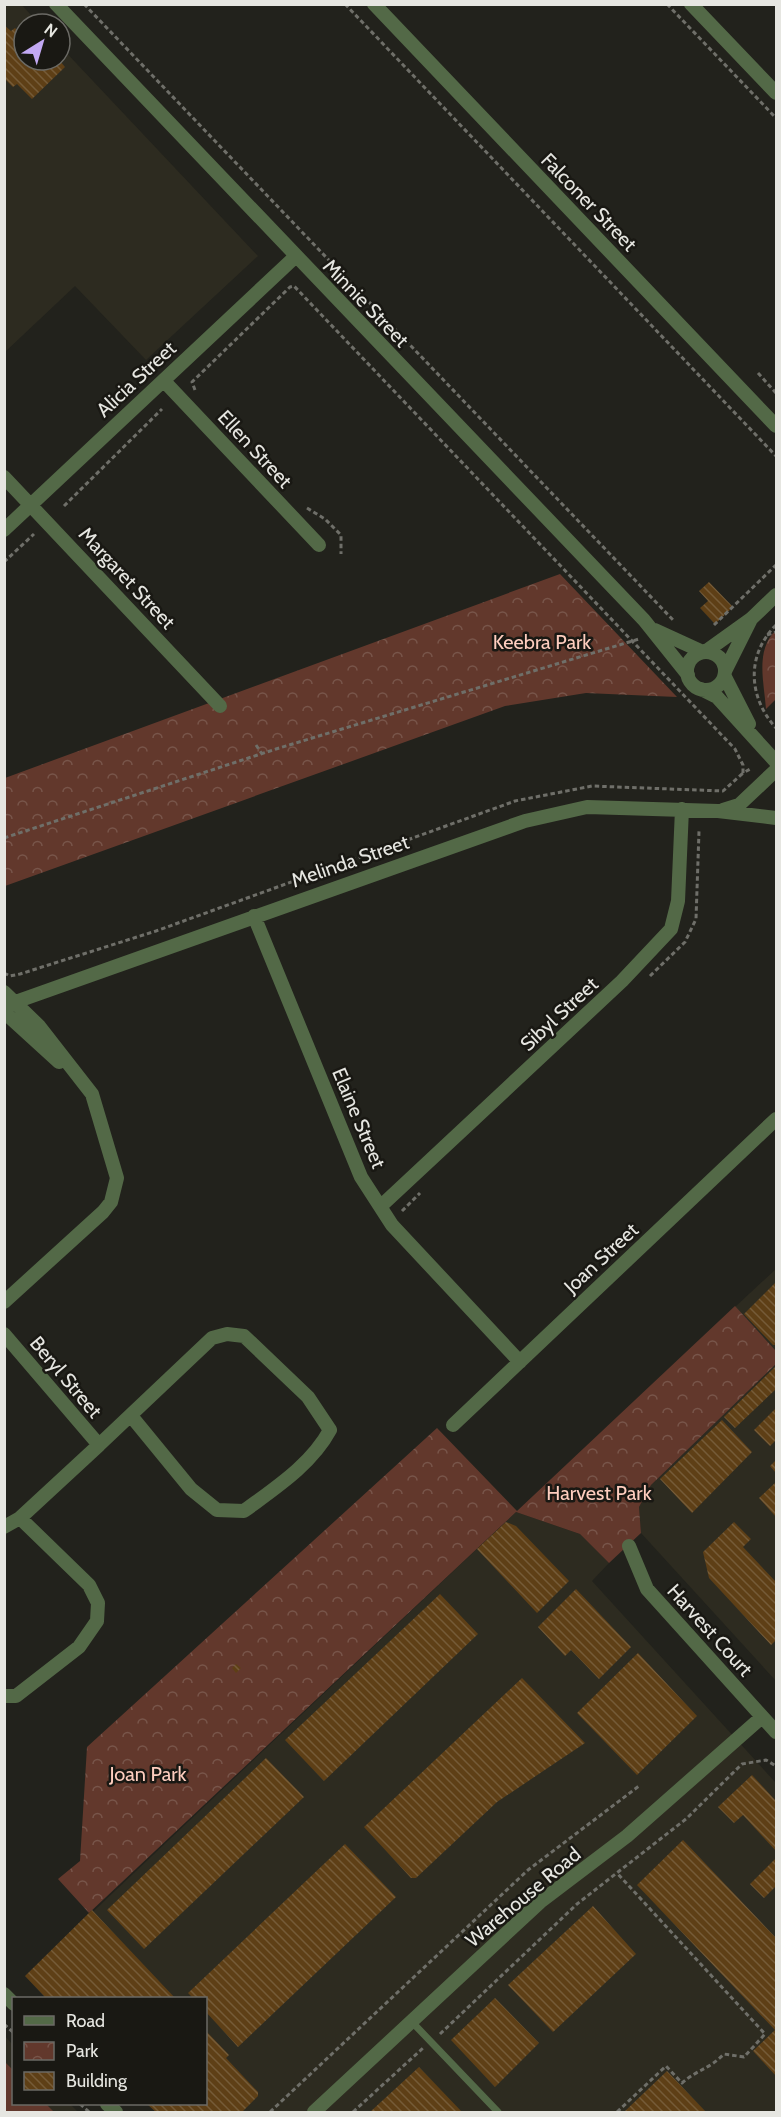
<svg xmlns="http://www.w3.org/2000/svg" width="781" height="2117" font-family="Cabin,sans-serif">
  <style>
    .built { fill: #2d2b20 }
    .park { fill: url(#park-crowns) }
    .pitch { fill: #62382c }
    .building { fill: url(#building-back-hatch) }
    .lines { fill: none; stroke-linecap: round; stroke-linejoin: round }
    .path { stroke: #6f6f69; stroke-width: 3; stroke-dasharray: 4.5 3; stroke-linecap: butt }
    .lane { stroke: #536947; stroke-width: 7 }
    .street { stroke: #536947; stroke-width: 14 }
    .labels { text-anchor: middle; stroke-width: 5; stroke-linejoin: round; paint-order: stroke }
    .street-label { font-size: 20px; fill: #e6e6e1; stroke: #191813 }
    .park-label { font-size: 20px; fill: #fecdbe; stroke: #191813 }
  </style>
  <defs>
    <pattern id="park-crowns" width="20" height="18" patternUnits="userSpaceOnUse" patternTransform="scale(1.5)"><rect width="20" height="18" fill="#62382c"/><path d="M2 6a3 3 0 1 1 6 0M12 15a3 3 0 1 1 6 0" fill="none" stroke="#78554a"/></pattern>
    <pattern id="building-back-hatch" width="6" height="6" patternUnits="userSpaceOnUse" patternTransform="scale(1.5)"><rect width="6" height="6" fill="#5e3f16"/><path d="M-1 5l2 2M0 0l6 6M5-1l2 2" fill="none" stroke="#755b38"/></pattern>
  </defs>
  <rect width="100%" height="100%" fill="#22221c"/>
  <path class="built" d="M 21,4 L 39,24 L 24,24 L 24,60 L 60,60 L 60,46 L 258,256 L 146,360 L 75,286 L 5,352 L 4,5 Z
    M 776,1269 L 776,1351 L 735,1307 Z
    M 776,1364 L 776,1681 L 641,1533 L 639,1507 L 651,1485 Z
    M 516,1512 L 580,1534 L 609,1563 L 592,1581 L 776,1783 L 776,2112 L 156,2112 L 147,2104 L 206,2104 L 206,1998 L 46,1998 L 25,1976 Z
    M 4,2035 L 13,2045 L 14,2104 L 70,2104 L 78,2112 L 5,2112 Z"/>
  <path class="park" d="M 560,574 L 677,697 L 586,693 L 505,706 L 5,886 L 5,778 Z
    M 776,630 L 776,699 L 766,709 C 764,682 755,650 776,630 Z
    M 735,1306 L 776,1351 L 776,1364 L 651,1485 L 639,1507 L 641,1533 L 609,1563 L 580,1534 L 516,1512 L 89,1913 L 58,1879 L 80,1861 L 87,1747 L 437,1428 L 517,1511 Z"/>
  <path class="pitch" d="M 4,2061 L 13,2070 L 14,2104 L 46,2104 L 54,2112 L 5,2112 Z"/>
  <path class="building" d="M 4,25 L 11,31 L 15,28 L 24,37 L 24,60 L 59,60 L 65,67 L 32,99 L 17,84 L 13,87 L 4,78 Z
    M 709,582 L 733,607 L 715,624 L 700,608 L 708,601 L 699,591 Z
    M 776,1282 L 776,1345 L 773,1345 L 744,1314 Z
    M 776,1366 L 776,1389 L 735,1428 L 724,1417 Z
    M 776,1408 L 776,1440 L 770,1446 L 754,1430 Z
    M 722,1420 L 752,1452 L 692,1513 L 660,1479 Z
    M 776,1460 L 776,1473 L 770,1466 Z
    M 776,1482 L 776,1517 L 759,1498 Z
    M 506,1522 L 516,1526 L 569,1581 L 537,1613 L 477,1549 Z
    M 734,1522 L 751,1539 L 743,1547 L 776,1582 L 776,1640 L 771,1645 L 709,1578 L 703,1552 Z
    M 576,1589 L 631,1647 L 599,1679 L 571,1650 L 565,1656 L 538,1627 Z
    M 440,1594 L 478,1634 L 324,1781 L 285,1740 Z
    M 638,1653 L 697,1716 L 637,1775 L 577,1713 Z
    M 236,1664 L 241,1668 L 236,1673 L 232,1668 Z
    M 522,1678 L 585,1743 L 497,1802 L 416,1878 L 411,1878 L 364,1827 Z
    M 266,1758 L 304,1797 L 144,1949 L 107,1910 Z
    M 752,1775 L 776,1801 L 776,1851 L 743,1815 L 734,1823 L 718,1807 Z
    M 683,1840 L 776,1938 L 776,2076 L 753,2051 L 775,2030 L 637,1885 Z
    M 345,1844 L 396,1897 L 238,2047 L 206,2012 L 206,1998 L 193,1998 L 188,1993 Z
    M 776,1858 L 776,1886 L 764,1898 L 750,1884 Z
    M 593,1906 L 636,1954 L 553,2032 L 508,1985 Z
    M 92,1910 L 175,1998 L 46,1998 L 25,1976 Z
    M 495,1998 L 539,2043 L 495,2087 L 451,2040 Z
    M 206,2031 L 229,2055 L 226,2058 L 258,2092 L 258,2096 L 242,2112 L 156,2112 L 147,2104 L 206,2104 Z
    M 419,2067 L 462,2112 L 370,2112 Z
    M 667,2071 L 706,2112 L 627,2112 L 625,2111 Z"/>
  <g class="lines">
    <path class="path" d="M 84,4 L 674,621
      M 345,4 L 776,456
      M 667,4 L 776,118
      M 758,373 L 776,393
      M 195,390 L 192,382 L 290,287 L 294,286 L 735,749 L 743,765 L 743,773 L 752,768
      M 64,506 L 162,409
      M 307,508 L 325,519 L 341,535 L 341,554
      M 4,562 L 34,534
      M 714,625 L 776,565
      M 776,625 C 746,655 748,697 776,728
      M 767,635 L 776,632
      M 256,745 L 262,754
      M 4,838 L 276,749 L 639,639
      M 4,973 L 10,976 L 20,974 L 156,931 L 515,801 L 592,786 L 723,791 L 743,773
      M 650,976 L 685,942 L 696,919 L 699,831
      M 402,1211 L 420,1193
      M 4,2024 L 14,2033
      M 440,2034 L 577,1904 L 686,1819 L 742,1764 L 766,1760 L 776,1766
      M 80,2104 L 89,2112
      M 270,2112 L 528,1870 L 639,1786
      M 353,2112 L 423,2048
      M 617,2112 L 666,2066 L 682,2083 C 698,2069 708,2070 724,2054 L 744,2057 L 765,2034 L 617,1873"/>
    <path class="lane" d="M 412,2022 L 498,2112"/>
    <path class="street" d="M 56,4 L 644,620 L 688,675
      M 374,4 L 776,426
      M 691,4 L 776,93
      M 164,381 L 319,545
      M 4,477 L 220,706
      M 4,530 L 295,257
      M 655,630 L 703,652
      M687 671a19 19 0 1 1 38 0a19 19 0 1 1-38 0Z
      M 705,652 L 751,619 L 776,595
      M 725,671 L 751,619
      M 725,677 L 749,724
      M 701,689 L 717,697 L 776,762
      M 723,810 L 739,805 L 776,770
      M 254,916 L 361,1177 L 392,1225 L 520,1362
      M 4,992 L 39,1026 L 92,1094 L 117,1178 L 111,1202 L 103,1212 L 4,1302
      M 4,1006 L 525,821 L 587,807 L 718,811 L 776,818
      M 4,1012 L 59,1062
      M 381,1206 L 622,981 L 671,929 L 678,901 L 682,809
      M 4,1334 L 99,1445 L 20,1518 L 4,1527
      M 453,1425 L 776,1119
      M 99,1445 L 212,1338 L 227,1334 L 244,1336 L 308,1397 L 330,1430 C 311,1465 275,1488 244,1511 L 217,1510 L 191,1489 L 132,1417
      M 629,1546 L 647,1589 L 776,1732
      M 4,1696 L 16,1696 L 79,1647 L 97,1621 L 98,1603 L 89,1585 L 20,1518
      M 4,1994 L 14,2004
      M 107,2104 L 116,2112
      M 314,2112 L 540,1902 L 627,1836 L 762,1717"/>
  </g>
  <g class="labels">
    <g class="street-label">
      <text transform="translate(589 202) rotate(46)" y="7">Falconer Street</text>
      <text transform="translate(366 303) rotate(46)" y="7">Minnie Street</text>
      <text transform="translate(136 379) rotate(-43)" y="7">Alicia Street</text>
      <text transform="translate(255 449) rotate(47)" y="7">Ellen Street</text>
      <text transform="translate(127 578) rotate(47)" y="7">Margaret Street</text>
      <text transform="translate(350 861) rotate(-19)" y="7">Melinda Street</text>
      <text transform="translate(559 1014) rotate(-43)" y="7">Sibyl Street</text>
      <text transform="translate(359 1118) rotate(67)" y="7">Elaine Street</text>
      <text transform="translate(601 1258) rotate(-43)" y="7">Joan Street</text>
      <text transform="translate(66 1377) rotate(50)" y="7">Beryl Street</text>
      <text transform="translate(710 1630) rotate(48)" y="7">Harvest Court</text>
      <text transform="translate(523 1897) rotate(-40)" y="7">Warehouse Road</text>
    </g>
    <g class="park-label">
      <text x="542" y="649">Keebra Park</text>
      <text x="599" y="1500">Harvest Park</text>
      <text x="148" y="1781">Joan Park</text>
    </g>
  </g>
  <rect width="781" height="2117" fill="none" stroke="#e6e6e1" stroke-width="12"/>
  <rect x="12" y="1997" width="195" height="108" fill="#191813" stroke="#6b6a65" stroke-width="1.5"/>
  <rect x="24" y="2016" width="30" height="9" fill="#536947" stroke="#6b6a65" stroke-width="1.5"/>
  <text x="66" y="2027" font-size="18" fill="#e6e6e1">Road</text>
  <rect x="24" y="2042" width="30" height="18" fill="url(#park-crowns)" stroke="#6b6a65" stroke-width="1.5"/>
  <text x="66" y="2057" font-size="18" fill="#e6e6e1">Park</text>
  <rect x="24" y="2072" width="30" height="18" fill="url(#building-back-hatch)" stroke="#6b6a65" stroke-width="1.5"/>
  <text x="66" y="2087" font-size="18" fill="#e6e6e1">Building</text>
  <g transform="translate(42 42) rotate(37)"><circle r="28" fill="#191813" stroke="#6b6a65" stroke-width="1.5"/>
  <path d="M0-4.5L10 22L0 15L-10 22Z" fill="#c2a8f2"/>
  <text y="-9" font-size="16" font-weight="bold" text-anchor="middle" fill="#e6e6e1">N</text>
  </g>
</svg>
